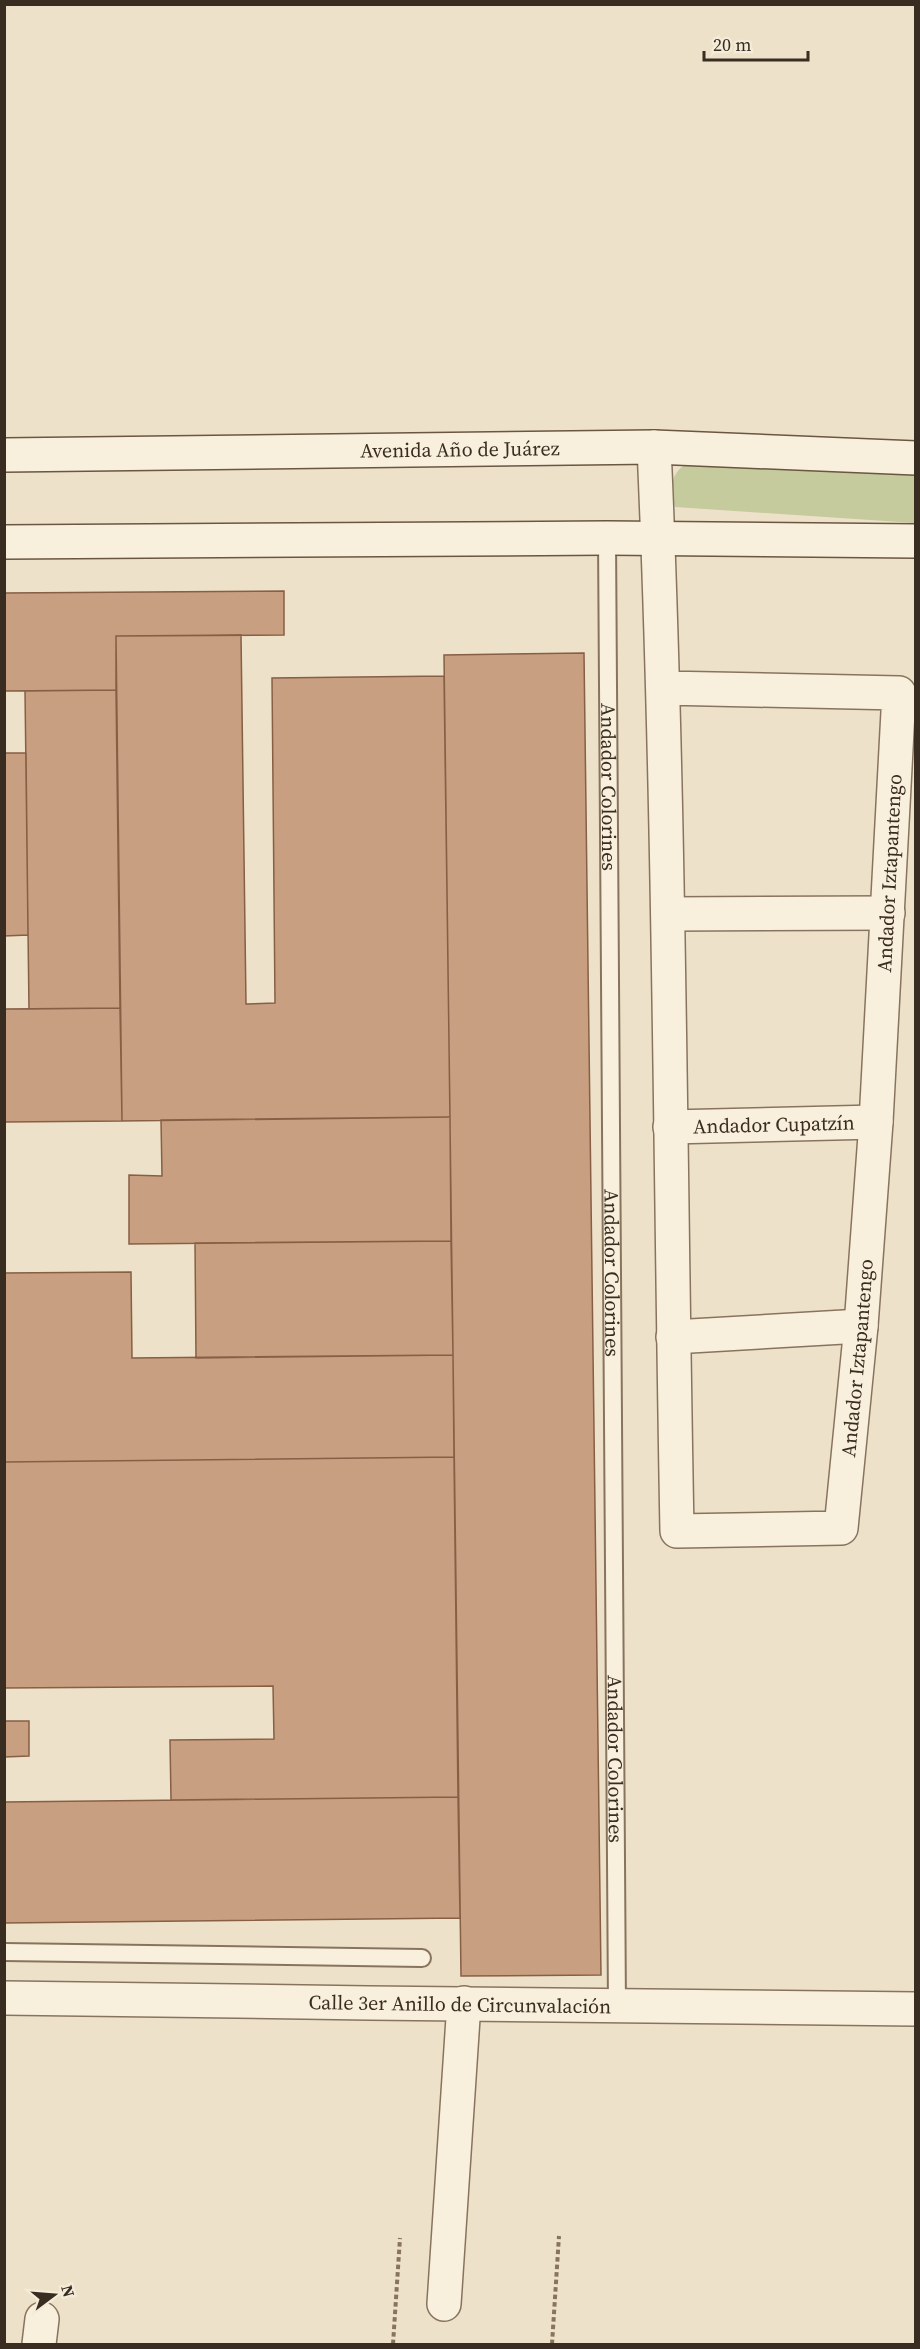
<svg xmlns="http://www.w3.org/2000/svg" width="920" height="2349" font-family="'Source Serif 4',serif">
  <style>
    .green { fill: #c5cb9d }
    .building { fill: #c99f81; stroke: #865f45; stroke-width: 1.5 }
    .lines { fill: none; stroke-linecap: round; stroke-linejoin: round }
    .service-casing { stroke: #88745e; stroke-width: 20 }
    .minor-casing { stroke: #88745e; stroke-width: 36 }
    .secondary-casing { stroke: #6a5641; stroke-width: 36 }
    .path { stroke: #88745e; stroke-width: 4; stroke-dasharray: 4.5 3; stroke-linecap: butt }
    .service { stroke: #f8efdc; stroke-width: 16 }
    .minor { stroke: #f8efdc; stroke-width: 33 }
    .secondary { stroke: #f8efdc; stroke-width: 33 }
    .labels { text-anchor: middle; stroke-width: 4.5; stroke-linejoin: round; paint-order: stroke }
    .street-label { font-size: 20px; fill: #392d21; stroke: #f4ecd8 }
  </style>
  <rect width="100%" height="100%" fill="#ede2c9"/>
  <path class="green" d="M 694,458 L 915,468 L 915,523 L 675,507 C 668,483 672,471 694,458 Z"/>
  <path class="building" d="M 284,591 L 284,635 L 116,636 L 116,690 L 4,691 L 4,593 Z
    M 241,635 L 246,1004 L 275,1003 L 272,678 L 444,676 L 450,1117 L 122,1121 L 116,636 Z
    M 584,653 L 601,1975 L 461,1976 L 444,655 Z
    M 116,690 L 120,1008 L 29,1009 L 25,691 Z
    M 4,753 L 26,753 L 28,935 L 4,936 Z
    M 120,1008 L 122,1121 L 4,1122 L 4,1009 Z
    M 450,1117 L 451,1241 L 129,1244 L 129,1175 L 162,1176 L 161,1120 Z
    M 451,1241 L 453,1355 L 196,1358 L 195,1243 Z
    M 131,1272 L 132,1358 L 453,1355 L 454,1457 L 4,1462 L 4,1273 Z
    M 454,1457 L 458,1797 L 171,1800 L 170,1740 L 274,1739 L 273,1686 L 4,1688 L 4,1462 Z
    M 4,1721 L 29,1721 L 29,1756 L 4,1757 Z
    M 458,1797 L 460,1918 L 4,1923 L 4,1802 Z"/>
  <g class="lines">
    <g class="service-casing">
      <g id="service">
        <path id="s1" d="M 607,538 L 617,2008"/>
        <path d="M 4,1952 L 422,1958"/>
      </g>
    </g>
    <g class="minor-casing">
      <g id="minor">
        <path id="s2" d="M 654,447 C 670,808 670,1170 677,1531 L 841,1528 L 861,1326 L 876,1122 L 899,693 L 664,688"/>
        <path d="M 668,914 L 888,913"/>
        <path id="s3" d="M 670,1127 L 876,1122"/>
        <path d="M 673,1337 L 861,1326"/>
        <path id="s4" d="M 4,1998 C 308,2001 612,2008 916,2009"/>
        <path d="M 444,2304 L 464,2003"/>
        <path d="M 39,2344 L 42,2319"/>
      </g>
    </g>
    <g class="secondary-casing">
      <g id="secondary">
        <path id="s5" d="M 4,455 L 654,447 L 916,458"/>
        <path d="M 4,542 L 607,538 L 916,541"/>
      </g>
    </g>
    <path class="path" d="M 393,2344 L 400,2238
      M 552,2344 L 559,2236"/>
    <use href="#service" class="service"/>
    <use href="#minor" class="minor"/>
    <use href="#secondary" class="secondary"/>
  </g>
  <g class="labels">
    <g class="street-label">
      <text dy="7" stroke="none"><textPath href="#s5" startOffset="456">Avenida Año de Juárez</textPath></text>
      <text dy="7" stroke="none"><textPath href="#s1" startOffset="249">Andador Colorines</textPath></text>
      <text dy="7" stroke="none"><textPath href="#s2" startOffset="1905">Andador Iztapantengo</textPath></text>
      <text dy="7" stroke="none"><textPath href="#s3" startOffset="104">Andador Cupatzín</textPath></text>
      <text dy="7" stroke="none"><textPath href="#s1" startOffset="735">Andador Colorines</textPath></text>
      <text dy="7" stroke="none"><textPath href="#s2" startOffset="1419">Andador Iztapantengo</textPath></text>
      <text dy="7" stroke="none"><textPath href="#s1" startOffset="1221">Andador Colorines</textPath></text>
      <text dy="7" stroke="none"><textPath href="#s4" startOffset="456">Calle 3er Anillo de Circunvalación</textPath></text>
    </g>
  </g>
  <rect width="920" height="2349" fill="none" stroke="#392d21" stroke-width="12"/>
  <g transform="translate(54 2295) rotate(74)" stroke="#f4ecd8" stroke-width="4.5" paint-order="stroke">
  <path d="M0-4.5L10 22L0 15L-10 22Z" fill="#392d21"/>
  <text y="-9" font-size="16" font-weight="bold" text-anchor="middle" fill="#392d21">N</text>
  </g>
  <path d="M704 51v9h104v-9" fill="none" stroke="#392d21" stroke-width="3"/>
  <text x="713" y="51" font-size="18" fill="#392d21" stroke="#f4ecd8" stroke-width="4.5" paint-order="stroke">20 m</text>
</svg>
